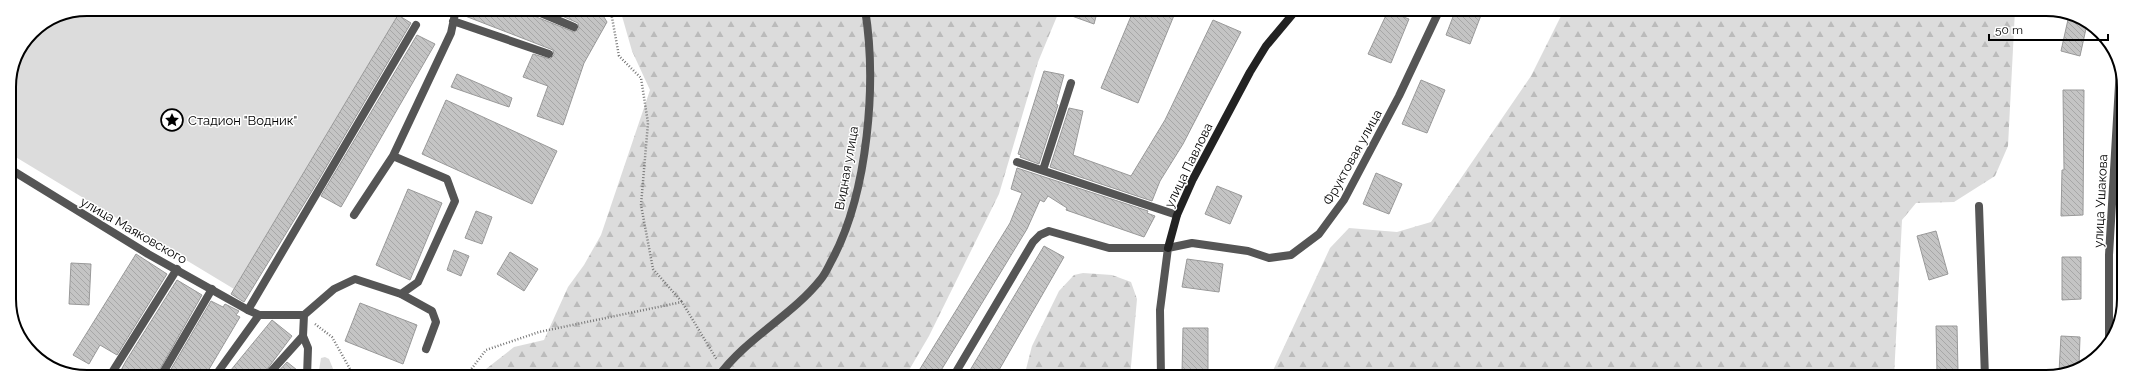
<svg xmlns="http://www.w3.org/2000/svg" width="2133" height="386" font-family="Raleway,sans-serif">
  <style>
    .forest { fill: url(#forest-firs) }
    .pitch { fill: #dcdcdc }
    .building { fill: url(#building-back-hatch); stroke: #999 }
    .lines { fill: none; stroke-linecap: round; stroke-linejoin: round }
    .path { stroke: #777; stroke-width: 2.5; stroke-dasharray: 1 2; stroke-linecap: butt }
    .lane { stroke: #555; stroke-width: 8 }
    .street { stroke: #555; stroke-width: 8 }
    .secondary { stroke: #222; stroke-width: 8 }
    .labels { text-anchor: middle; stroke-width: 3; stroke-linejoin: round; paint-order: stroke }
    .poi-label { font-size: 13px; fill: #000; stroke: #fff; text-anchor: start }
    .street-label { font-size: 13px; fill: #000; stroke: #fff }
    .rim { fill: none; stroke: #000; stroke-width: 2 }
  </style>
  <defs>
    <pattern id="forest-firs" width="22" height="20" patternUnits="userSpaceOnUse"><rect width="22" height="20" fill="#dcdcdc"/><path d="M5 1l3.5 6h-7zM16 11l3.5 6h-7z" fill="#bbb"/></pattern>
    <pattern id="building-back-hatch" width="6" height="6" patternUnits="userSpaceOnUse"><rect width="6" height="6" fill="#c4c4c4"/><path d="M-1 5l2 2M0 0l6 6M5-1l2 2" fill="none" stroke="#a7a7a7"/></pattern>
  </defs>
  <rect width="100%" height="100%" fill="#fff"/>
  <path class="forest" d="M 620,9 L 1060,9 L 1038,62 L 999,194 L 929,336 L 905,377 L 477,376 L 514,347 L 544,340 L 568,287 L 584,265 L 601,235 L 650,90 L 632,51 Z
    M 1564,10 L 2015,10 L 2008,146 L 1995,176 L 1954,202 L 1916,203 L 1902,220 L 1894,377 L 1270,377 L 1330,248 L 1349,228 L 1397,232 L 1431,222 L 1531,76 Z
    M 1083,273 L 1112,275 L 1131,282 L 1137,299 L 1130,377 L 1024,377 L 1032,346 L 1059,291 L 1074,275 Z
    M 325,357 L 329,359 L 336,376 L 318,376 L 321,358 Z"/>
  <path class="pitch" d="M 87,9 L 398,9 L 398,15 L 234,289 L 9,153 C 9,102 0,41 57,15 C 65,11 77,11 87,9 Z"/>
  <path class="building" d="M 461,9 L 526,9 L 529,14 L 574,32 L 579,29 L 578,23 L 546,9 L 599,9 L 607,22 L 584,63 L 563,125 L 537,116 L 548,86 L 523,77 L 533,54 L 550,59 L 554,55 L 553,50 L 460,14 Z
    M 1059,9 L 1098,9 L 1094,24 L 1058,11 Z
    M 1134,9 L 1167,9 L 1175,13 L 1138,103 L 1101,88 Z
    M 1456,9 L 1483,10 L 1470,44 L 1446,35 Z
    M 1388,11 L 1409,19 L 1391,63 L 1368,54 Z
    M 398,15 L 411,23 L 312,191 L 244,302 L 231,294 Z
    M 2069,15 L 2087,24 L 2080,56 L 2061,51 Z
    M 1213,20 L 1241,32 L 1183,144 L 1160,181 L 1152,201 L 1050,167 L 1069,108 L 1083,111 L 1073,155 L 1131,176 L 1165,120 Z
    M 417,35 L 435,44 L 341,207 L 321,196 Z
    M 1044,71 L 1064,75 L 1056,104 L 1058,105 L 1039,164 L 1020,157 L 1021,155 L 1018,154 Z
    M 457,74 L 512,98 L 509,107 L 451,87 Z
    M 1421,80 L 1445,90 L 1427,133 L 1402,124 Z
    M 2063,90 L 2084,90 L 2083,215 L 2061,216 L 2062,170 L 2064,170 Z
    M 446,100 L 557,151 L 532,204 L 422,154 Z
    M 1017,168 L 1148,211 L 1147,213 L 1155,216 L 1144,237 L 1066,210 L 1067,208 L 1048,196 L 1044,202 L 1040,200 L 1027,229 L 937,377 L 915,377 L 1010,223 L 1022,193 L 1011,189 Z
    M 1376,173 L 1402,184 L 1389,214 L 1363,204 Z
    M 1217,186 L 1242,196 L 1230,224 L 1205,214 Z
    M 408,189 L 442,203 L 410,280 L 376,265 Z
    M 476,211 L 492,217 L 482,244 L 465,238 Z
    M 1936,231 L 1948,274 L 1929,280 L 1917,236 Z
    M 1044,246 L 1064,257 L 995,377 L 966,377 Z
    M 454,250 L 469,256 L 461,276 L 447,270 Z
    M 510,252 L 538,269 L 524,291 L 497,274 Z
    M 136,254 L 167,274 L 117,355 L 100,345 L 89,364 L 73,355 Z
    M 2062,257 L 2081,257 L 2081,299 L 2062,300 Z
    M 1187,259 L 1223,264 L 1219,292 L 1182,287 Z
    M 71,263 L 91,264 L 89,305 L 69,304 Z
    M 177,280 L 202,295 L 156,376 L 127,376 L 120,372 L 126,361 Z
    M 211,301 L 223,307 L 225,304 L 239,311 L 236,315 L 240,317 L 205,376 L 167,376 Z
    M 360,303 L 417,325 L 403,364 L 345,341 Z
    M 272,320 L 292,336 L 262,376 L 226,376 Z
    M 1936,326 L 1957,326 L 1958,371 L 1937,372 Z
    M 1183,328 L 1208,328 L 1208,372 L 1182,373 Z
    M 2061,336 L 2080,337 L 2079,365 L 2059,372 Z
    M 287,362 L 302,374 L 302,376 L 274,376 Z"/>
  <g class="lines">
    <path class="path" d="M 608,9 L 611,12 L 619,56 L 641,78 L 648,123 L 641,205 L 653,269 L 682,302
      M 315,324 L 332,337 L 354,376
      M 466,376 L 486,350 L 539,332 L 682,302 L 717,360"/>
    <path class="lane" d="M 531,9 L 574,27
      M 453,21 L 549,54
      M 416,25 L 248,310 L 259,315 L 304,315 L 334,289 L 355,279 L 401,294 L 432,311 L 436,322 L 426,349
      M 393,156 L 447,179 L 455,201 L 418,282 L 401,294
      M 1017,162 L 1177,215
      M 1043,170 L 1071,83
      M 354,215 L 393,156 L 451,33 L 456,9
      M 303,336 L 308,348 L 307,376
      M 112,376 L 113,371 L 177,269
      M 161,376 L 212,289
      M 215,376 L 259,315
      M 267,376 L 303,336 L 304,315"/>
    <path class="street" d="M 10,169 L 148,254 L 248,310
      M 1979,206 L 1985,377
      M 2109,337 L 2109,255 L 2120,68
      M 718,377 C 746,338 792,316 821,279 C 826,273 829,265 833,258 C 868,191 877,83 865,9
      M 953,377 L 1033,242 L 1040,235 L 1049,231 L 1109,248 L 1168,248 L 1192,243 L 1248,251 L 1269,258 L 1291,255 L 1319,234 L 1344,200 L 1399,96 L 1440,9
      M 1161,377 L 1160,310 L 1168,248"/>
    <path class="secondary" d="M 1168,248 L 1177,215 L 1193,179 L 1250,72 L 1266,46 L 1297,9"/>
  </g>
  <defs>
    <g id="sight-ring" transform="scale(1.15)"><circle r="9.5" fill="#fff" stroke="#000" stroke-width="1.5"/><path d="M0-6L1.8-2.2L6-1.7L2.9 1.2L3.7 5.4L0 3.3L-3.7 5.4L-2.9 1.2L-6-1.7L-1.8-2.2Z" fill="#000"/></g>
  </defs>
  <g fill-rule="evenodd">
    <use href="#sight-ring" x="172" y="120"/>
  </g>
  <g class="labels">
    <g class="poi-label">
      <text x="188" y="125">Стадион "Водник"</text>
    </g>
    <g class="street-label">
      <text transform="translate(1352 157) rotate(-61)" y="5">Фруктовая улица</text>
      <text transform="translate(1188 165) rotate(-64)" y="5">улица Павлова</text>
      <text transform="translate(846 168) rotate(-80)" y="5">Видная улица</text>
      <text transform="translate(2100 201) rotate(-87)" y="5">улица Ушакова</text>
      <text transform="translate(134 230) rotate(30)" y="5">улица Маяковского</text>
    </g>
  </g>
  <path d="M0 0H2133V386H0ZM87 16H2046A71 71 0 0 1 2117 87V299A71 71 0 0 1 2046 370H87A71 71 0 0 1 16 299V87A71 71 0 0 1 87 16Z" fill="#fff" fill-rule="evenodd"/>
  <path class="rim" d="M87 16H2046A71 71 0 0 1 2117 87V299A71 71 0 0 1 2046 370H87A71 71 0 0 1 16 299V87A71 71 0 0 1 87 16Z"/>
  <path d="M1989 34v6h119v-6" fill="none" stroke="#000000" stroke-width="2"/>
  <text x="1995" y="34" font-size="12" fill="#000000" stroke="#ffffff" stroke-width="3" paint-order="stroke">50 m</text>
</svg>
